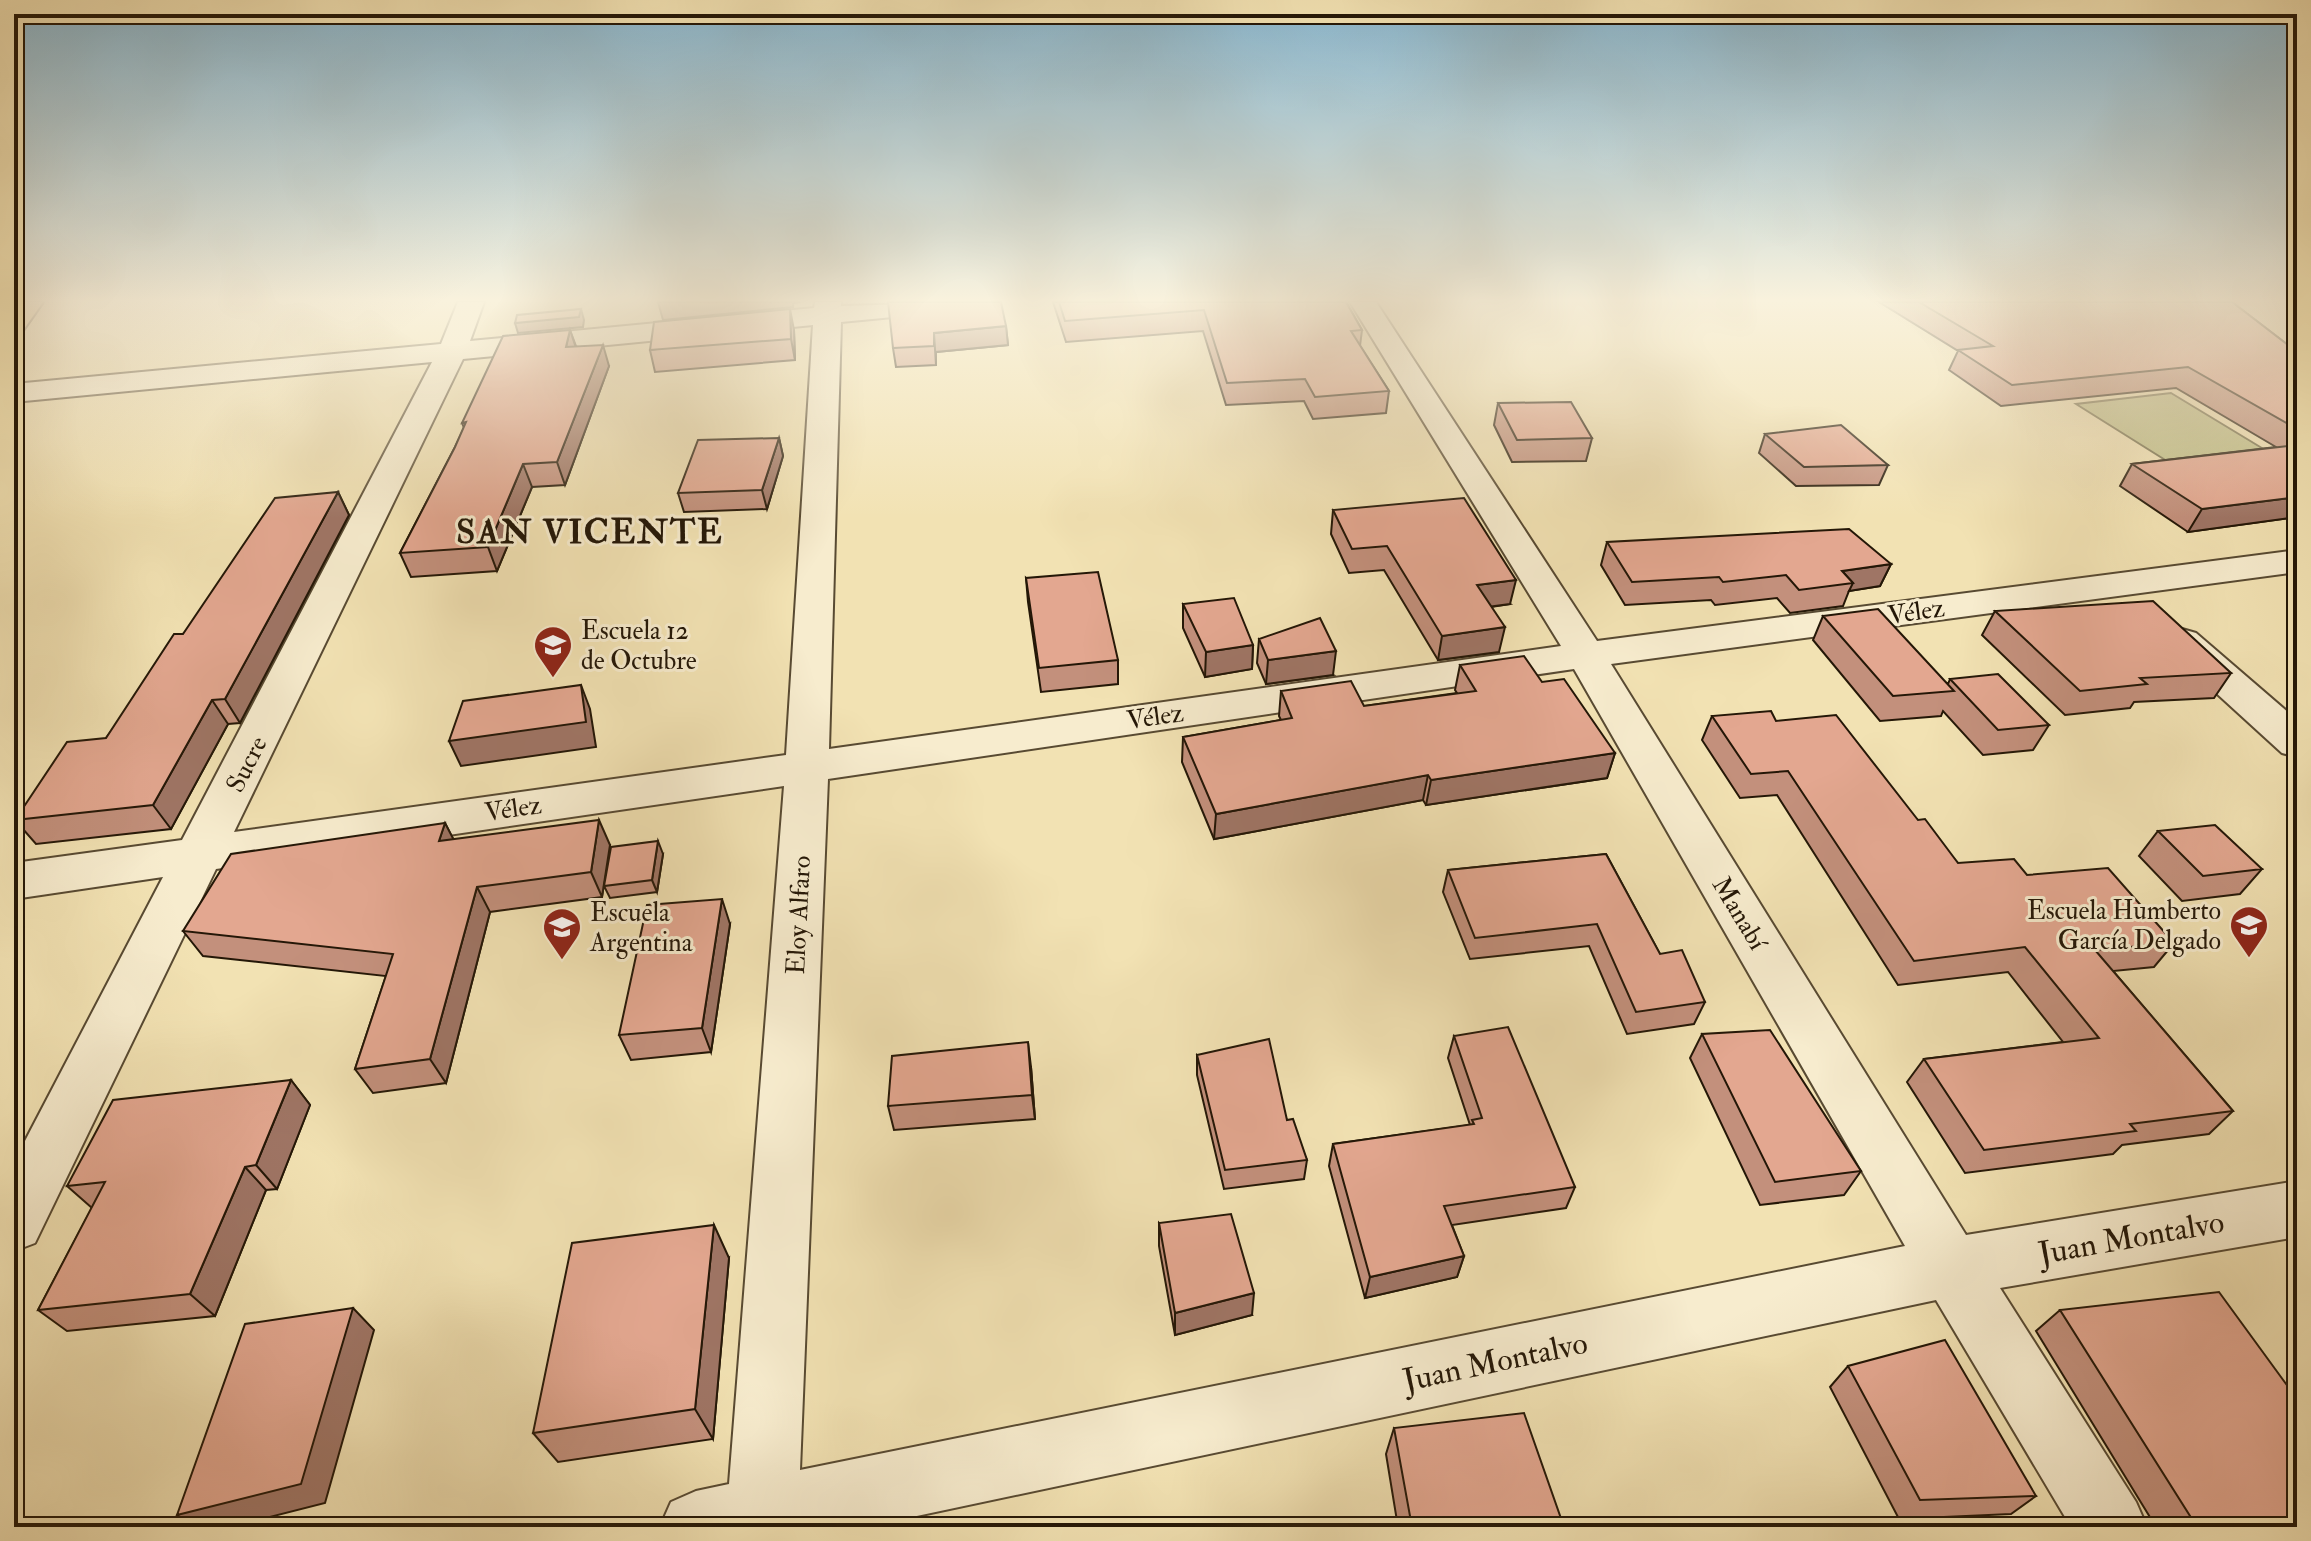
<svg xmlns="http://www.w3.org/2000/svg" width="2311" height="1541" font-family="'IM FELL Double Pica',serif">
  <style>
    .green { fill: #c2c188; stroke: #736c48; stroke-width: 2 }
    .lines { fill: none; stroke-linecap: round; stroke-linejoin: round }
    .street-casing { stroke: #584a32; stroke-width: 4 }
    .highway-casing { stroke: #241707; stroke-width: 4 }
    .street { fill: #f7ecce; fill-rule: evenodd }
    .highway { fill: #e9c17a; fill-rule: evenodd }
    .wall { fill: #c3907c; stroke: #241707; stroke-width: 2 }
    .shaded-wall { fill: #9f7565; stroke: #241707; stroke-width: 2 }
    .building { fill: #e3a790; stroke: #241707; stroke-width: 2 }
    .labels { text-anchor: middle; stroke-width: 6; stroke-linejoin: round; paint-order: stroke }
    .street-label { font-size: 26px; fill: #241707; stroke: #f7ecce }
    .poi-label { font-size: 26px; fill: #241707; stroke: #f7ecce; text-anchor: start }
    .near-street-label { font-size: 32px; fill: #241707; stroke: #f7ecce }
    .district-label { font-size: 34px; font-weight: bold; letter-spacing: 2px; fill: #241707; stroke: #f7ecce }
  </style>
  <rect width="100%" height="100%" fill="#f2e2b3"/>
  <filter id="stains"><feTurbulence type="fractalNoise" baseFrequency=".0025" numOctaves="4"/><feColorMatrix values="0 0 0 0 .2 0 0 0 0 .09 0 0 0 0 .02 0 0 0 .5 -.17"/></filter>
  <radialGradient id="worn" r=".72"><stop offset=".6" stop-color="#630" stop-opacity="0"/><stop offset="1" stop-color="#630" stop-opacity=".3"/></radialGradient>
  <path class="green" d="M 2171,393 L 2285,462 L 2186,473 L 2076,404 Z"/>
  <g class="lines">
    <g class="street-casing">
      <path id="street" d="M 458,302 L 484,302 L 470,341 L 814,308 L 815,302 L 841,302 L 841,306 L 979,302 L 976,308 L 966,310 L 841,322 L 829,749 L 1561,646 L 1350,302 L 1376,302 L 1597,641 L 2297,550 L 2297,572 L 1611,664 L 1966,1235 L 2297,1181 L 2297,1237 L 2000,1288 L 2136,1502 L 2147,1527 L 2071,1527 L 1936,1300 L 865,1527 L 660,1527 L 671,1502 L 696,1491 L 729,1484 L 784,786 L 216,869 L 35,1243 L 14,1251 L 14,1162 L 163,877 L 14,899 L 14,863 L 182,840 L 432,362 L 14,402 L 14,384 L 441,344 ZM 813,325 L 786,755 L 234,832 L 463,359 ZM 1574,669 L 1905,1246 L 800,1470 L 828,779 Z
        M 2182,629 L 2196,633 L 2297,720 L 2297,757 L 2282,753 L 2168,649 L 2162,641 L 2168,633 Z"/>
    </g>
    <g class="highway-casing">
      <path id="highway" d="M 16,302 L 43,302 L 24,329 L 14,331 Z"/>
    </g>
    <use href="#street" class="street"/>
    <use href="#highway" class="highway"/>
  </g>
  <path class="wall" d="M 1053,302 L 1346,302 L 1362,330 L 1360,346 L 1389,391 L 1386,413 L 1313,419 L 1304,401 L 1226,405 L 1203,331 L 1066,342 Z
    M 1879,302 L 2232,302 L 2297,352 L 2297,517 L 2188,532 L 2120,486 L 2132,464 L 2276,447 L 2176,388 L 2001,406 L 1949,370 L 1958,351 Z
    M 1006,326 L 1008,345 L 936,352 L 936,365 L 896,367 L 893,348 Z
    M 570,330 L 576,346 L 609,366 L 565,485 L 532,487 L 497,571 L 411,577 L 400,553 L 455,447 L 464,428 L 462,423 Z
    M 794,330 L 795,360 L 655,372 L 650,350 Z
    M 1498,403 L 1592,438 L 1586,461 L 1512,462 L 1494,425 Z
    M 1765,434 L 1888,465 L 1879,485 L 1796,486 L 1759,453 Z
    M 779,438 L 783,456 L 767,509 L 684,512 L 678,493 Z
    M 338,492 L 349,515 L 240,723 L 228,724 L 171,829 L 36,844 L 15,820 L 106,738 L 183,634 Z
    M 1333,510 L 1510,604 L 1491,607 L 1499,652 L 1438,660 L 1384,570 L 1349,573 L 1331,534 Z
    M 1607,542 L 1891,564 L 1880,586 L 1849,591 L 1843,606 L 1790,613 L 1777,598 L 1715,605 L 1711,600 L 1625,605 L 1601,565 Z
    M 1026,578 L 1118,660 L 1118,684 L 1041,692 L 1028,602 Z
    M 1183,604 L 1253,645 L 1252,669 L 1205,677 L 1183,628 Z
    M 1995,611 L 2231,673 L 2214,698 L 2134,702 L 2130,708 L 2065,715 L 1982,635 Z
    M 1823,616 L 1948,684 L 1950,679 L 2049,725 L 2033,750 L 1983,755 L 1943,711 L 1941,716 L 1880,721 L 1813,640 Z
    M 1259,639 L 1333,675 L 1266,684 L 1257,663 Z
    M 1460,665 L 1542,682 L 1615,753 L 1607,778 L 1426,805 L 1423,800 L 1214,839 L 1182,762 L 1183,737 L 1281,720 L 1279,716 L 1281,691 L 1364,706 L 1457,693 L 1455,690 Z
    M 1712,716 L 1776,721 L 1918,820 L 1958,863 L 2027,875 L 2174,943 L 2154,967 L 2113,971 L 2233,1111 L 2209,1134 L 2122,1145 L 2113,1154 L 1965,1173 L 1907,1082 L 1924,1059 L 2063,1042 L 2008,972 L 1898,985 L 1777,795 L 1740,798 L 1702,740 Z
    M 445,823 L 453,839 L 610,845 L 602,897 L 490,912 L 446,1083 L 373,1093 L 355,1069 L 386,976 L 203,956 L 183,931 Z
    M 2158,831 L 2262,869 L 2240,894 L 2182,901 L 2139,856 Z
    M 663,854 L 657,892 L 610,898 L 604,886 Z
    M 1606,854 L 1660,954 L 1705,1002 L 1694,1024 L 1627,1034 L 1589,946 L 1470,959 L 1443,892 L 1448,870 Z
    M 730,924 L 711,1052 L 631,1060 L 619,1035 Z
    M 1702,1034 L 1861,1171 L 1844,1195 L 1760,1205 L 1690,1058 Z
    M 1454,1036 L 1575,1187 L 1566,1208 L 1452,1225 L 1464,1256 L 1457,1277 L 1365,1298 L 1329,1166 L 1333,1144 L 1470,1125 L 1448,1058 Z
    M 1197,1055 L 1287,1120 L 1307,1160 L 1304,1179 L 1224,1189 L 1197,1075 Z
    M 1031,1067 L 1035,1119 L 894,1130 L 888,1106 Z
    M 291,1080 L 310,1105 L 277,1189 L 266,1190 L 215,1316 L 67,1331 L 38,1310 L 92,1208 L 67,1186 Z
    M 1159,1223 L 1252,1315 L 1175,1335 L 1159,1246 Z
    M 729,1258 L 713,1439 L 558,1462 L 533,1433 Z
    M 2060,1310 L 2297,1527 L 2156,1527 L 2036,1331 Z
    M 1848,1366 L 2036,1496 L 2011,1514 L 1899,1519 L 1830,1387 Z
    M 1394,1428 L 1564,1527 L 1398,1527 L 1386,1454 Z"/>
  <path class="shaded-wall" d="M 658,302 L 800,302 L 793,303 L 793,307 L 663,320 Z
    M 581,309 L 584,320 L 583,327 L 518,333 L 515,323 Z
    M 790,309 L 794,330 L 795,360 L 791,339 Z
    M 1006,326 L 1008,345 L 936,352 L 936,365 L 934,333 Z
    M 570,330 L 577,351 L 566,347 Z
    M 603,345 L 609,366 L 565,485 L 557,462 Z
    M 779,438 L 783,456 L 767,509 L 762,490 Z
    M 523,464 L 532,487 L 497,571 L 488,547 Z
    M 338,492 L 349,515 L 240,723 L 225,699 Z
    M 2297,497 L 2297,517 L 2188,532 L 2202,509 Z
    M 1891,564 L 1880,586 L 1849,591 L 1853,583 L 1842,571 Z
    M 1516,580 L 1510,604 L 1472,609 L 1477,585 Z
    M 1505,627 L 1499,652 L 1438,660 L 1442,636 Z
    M 1253,645 L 1252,669 L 1205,677 L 1206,652 Z
    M 1336,651 L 1333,675 L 1266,684 L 1268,660 Z
    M 581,685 L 590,709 L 596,747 L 461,766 L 449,741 Z
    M 212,700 L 228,724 L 171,829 L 153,805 Z
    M 1615,753 L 1607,778 L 1426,805 L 1431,780 Z
    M 1428,775 L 1423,800 L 1214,839 L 1216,814 Z
    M 599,820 L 610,845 L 602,897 L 591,872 Z
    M 445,823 L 458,848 L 439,841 Z
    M 658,841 L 663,854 L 657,892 L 652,880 Z
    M 477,887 L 490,912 L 446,1083 L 430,1059 Z
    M 722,899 L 730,924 L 711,1052 L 702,1028 Z
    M 1028,1042 L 1031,1067 L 1035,1119 L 1032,1095 Z
    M 291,1080 L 310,1105 L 277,1189 L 256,1165 Z
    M 245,1167 L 266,1190 L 215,1316 L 190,1294 Z
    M 714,1225 L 729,1258 L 713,1439 L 695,1409 Z
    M 1464,1256 L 1457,1277 L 1365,1298 L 1370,1277 Z
    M 1254,1293 L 1252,1315 L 1175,1335 L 1175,1313 Z
    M 353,1308 L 374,1330 L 325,1503 L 230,1527 L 195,1527 L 177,1515 Z"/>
  <path class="building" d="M 888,302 L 1001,302 L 1006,326 L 934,333 L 934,346 L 893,348 Z
    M 1059,302 L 1346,302 L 1362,330 L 1351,331 L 1389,391 L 1315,397 L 1305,379 L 1227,383 L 1204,310 L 1065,321 Z
    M 1919,302 L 2232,302 L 2297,352 L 2297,429 L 2188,367 L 2012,385 L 1958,350 L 1993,346 Z
    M 581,309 L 579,317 L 515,323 L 517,315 Z
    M 790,309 L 791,339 L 650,350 L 654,322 Z
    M 570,330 L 566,347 L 603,345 L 557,462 L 523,464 L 488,547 L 400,553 L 455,447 L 466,422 L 462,423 L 503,336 Z
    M 1571,402 L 1592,438 L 1517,440 L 1498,403 Z
    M 1841,425 L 1888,465 L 1804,467 L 1765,434 Z
    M 779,438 L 762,490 L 678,493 L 698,440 Z
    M 2297,445 L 2297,497 L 2202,509 L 2132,464 Z
    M 338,492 L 225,699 L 212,700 L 153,805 L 15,820 L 67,742 L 106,738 L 174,634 L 183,634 L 275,498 Z
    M 1464,498 L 1516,580 L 1477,585 L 1505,627 L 1442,636 L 1387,546 L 1352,549 L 1333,510 Z
    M 1849,529 L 1891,564 L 1842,571 L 1853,583 L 1799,590 L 1786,575 L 1723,582 L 1719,577 L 1632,582 L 1607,542 Z
    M 1098,572 L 1118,660 L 1039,668 L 1026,578 Z
    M 1234,598 L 1253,645 L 1206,652 L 1183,604 Z
    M 2153,601 L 2231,673 L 2140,678 L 2147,684 L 2080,691 L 1995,611 Z
    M 1878,609 L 1954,691 L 1893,696 L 1823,616 Z
    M 1320,618 L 1336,651 L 1268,660 L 1259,639 Z
    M 1524,656 L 1542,682 L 1564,679 L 1615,753 L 1431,780 L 1428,775 L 1216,814 L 1183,737 L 1292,718 L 1281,691 L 1351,681 L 1364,706 L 1476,691 L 1460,665 Z
    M 1998,674 L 2049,725 L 1998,730 L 1950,679 Z
    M 581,685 L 586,722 L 449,741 L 463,701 Z
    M 1771,711 L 1776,721 L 1836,715 L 1918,820 L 1925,819 L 1958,863 L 2014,859 L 2027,875 L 2108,868 L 2174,943 L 2095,950 L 2233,1111 L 2130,1124 L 2136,1131 L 1984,1150 L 1924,1059 L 2099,1038 L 2025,947 L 1914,961 L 1788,771 L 1751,774 L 1712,716 Z
    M 599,820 L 591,872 L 477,887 L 430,1059 L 355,1069 L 393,954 L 183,931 L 231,854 L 445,823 L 439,841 Z
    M 2215,825 L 2262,869 L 2203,876 L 2158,831 Z
    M 658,841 L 652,880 L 604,886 L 611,847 Z
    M 1606,854 L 1660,954 L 1682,950 L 1705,1002 L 1636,1012 L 1597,924 L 1475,938 L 1448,870 Z
    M 722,899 L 702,1028 L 619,1035 L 647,905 Z
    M 1508,1027 L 1575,1187 L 1444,1206 L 1464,1256 L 1370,1277 L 1333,1144 L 1474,1124 L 1472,1120 L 1482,1118 L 1454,1036 Z
    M 1770,1030 L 1861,1171 L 1775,1182 L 1702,1034 Z
    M 1269,1039 L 1287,1120 L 1293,1119 L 1307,1160 L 1225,1170 L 1197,1055 Z
    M 1028,1042 L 1032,1095 L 888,1106 L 892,1056 Z
    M 291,1080 L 256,1165 L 245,1167 L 190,1294 L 38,1310 L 105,1182 L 67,1186 L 113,1100 Z
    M 1231,1214 L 1254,1293 L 1175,1313 L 1159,1223 Z
    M 714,1225 L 695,1409 L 533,1433 L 572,1243 Z
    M 2219,1292 L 2297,1399 L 2297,1527 L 2197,1527 L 2060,1310 Z
    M 353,1308 L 301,1484 L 177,1515 L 245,1324 Z
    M 1945,1340 L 2036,1496 L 1920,1500 L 1848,1366 Z
    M 1524,1413 L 1564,1527 L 1412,1527 L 1394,1428 Z
    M 1168,1518 L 1169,1527 L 1110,1527 Z"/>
  <linearGradient id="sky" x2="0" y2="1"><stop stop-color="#89b8d1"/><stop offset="0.58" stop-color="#f9f2dd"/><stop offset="1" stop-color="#f9f2dd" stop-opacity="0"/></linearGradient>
  <rect width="2311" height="518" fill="url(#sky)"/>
  <defs>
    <g id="school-pin" transform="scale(2)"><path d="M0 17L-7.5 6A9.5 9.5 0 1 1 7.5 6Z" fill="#8f2418" stroke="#f7ecce"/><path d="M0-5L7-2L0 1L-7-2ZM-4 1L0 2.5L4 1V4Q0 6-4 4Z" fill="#fff"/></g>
  </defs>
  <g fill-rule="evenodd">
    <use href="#school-pin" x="553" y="645"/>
    <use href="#school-pin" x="2249" y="925"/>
    <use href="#school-pin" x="562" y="927"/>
  </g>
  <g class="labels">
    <g class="street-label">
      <text transform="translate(1916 611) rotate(-8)" y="9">Vélez</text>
      <text transform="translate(1155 716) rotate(-8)" y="9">Vélez</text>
      <text transform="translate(246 764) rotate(-63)" y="9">Sucre</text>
      <text transform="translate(513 808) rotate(-8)" y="9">Vélez</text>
      <text transform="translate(1740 913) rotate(59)" y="9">Manabí</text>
      <text transform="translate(798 915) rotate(-87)" y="9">Eloy Alfaro</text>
    </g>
    <g class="poi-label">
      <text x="581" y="639">Escuela 12<tspan x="581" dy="30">de Octubre</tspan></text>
      <text x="2221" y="919" text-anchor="end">Escuela Humberto<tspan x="2221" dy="30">García Delgado</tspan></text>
      <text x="590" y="921">Escuela<tspan x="590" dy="30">Argentina</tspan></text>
    </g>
    <g class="near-street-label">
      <text transform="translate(2131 1237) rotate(-10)" y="11">Juan Montalvo</text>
      <text transform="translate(1495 1361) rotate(-12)" y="11">Juan Montalvo</text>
    </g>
    <g class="district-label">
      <text x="590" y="543">SAN VICENTE</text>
    </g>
  </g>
  <rect width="2311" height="1541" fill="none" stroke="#f2e2b3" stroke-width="48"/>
  <rect x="16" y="16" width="2279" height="1509" fill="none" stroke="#241707" stroke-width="4"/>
  <rect x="24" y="24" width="2263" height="1493" fill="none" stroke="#241707" stroke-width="2"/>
  <rect width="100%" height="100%" filter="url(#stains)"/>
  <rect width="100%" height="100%" fill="url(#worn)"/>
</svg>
